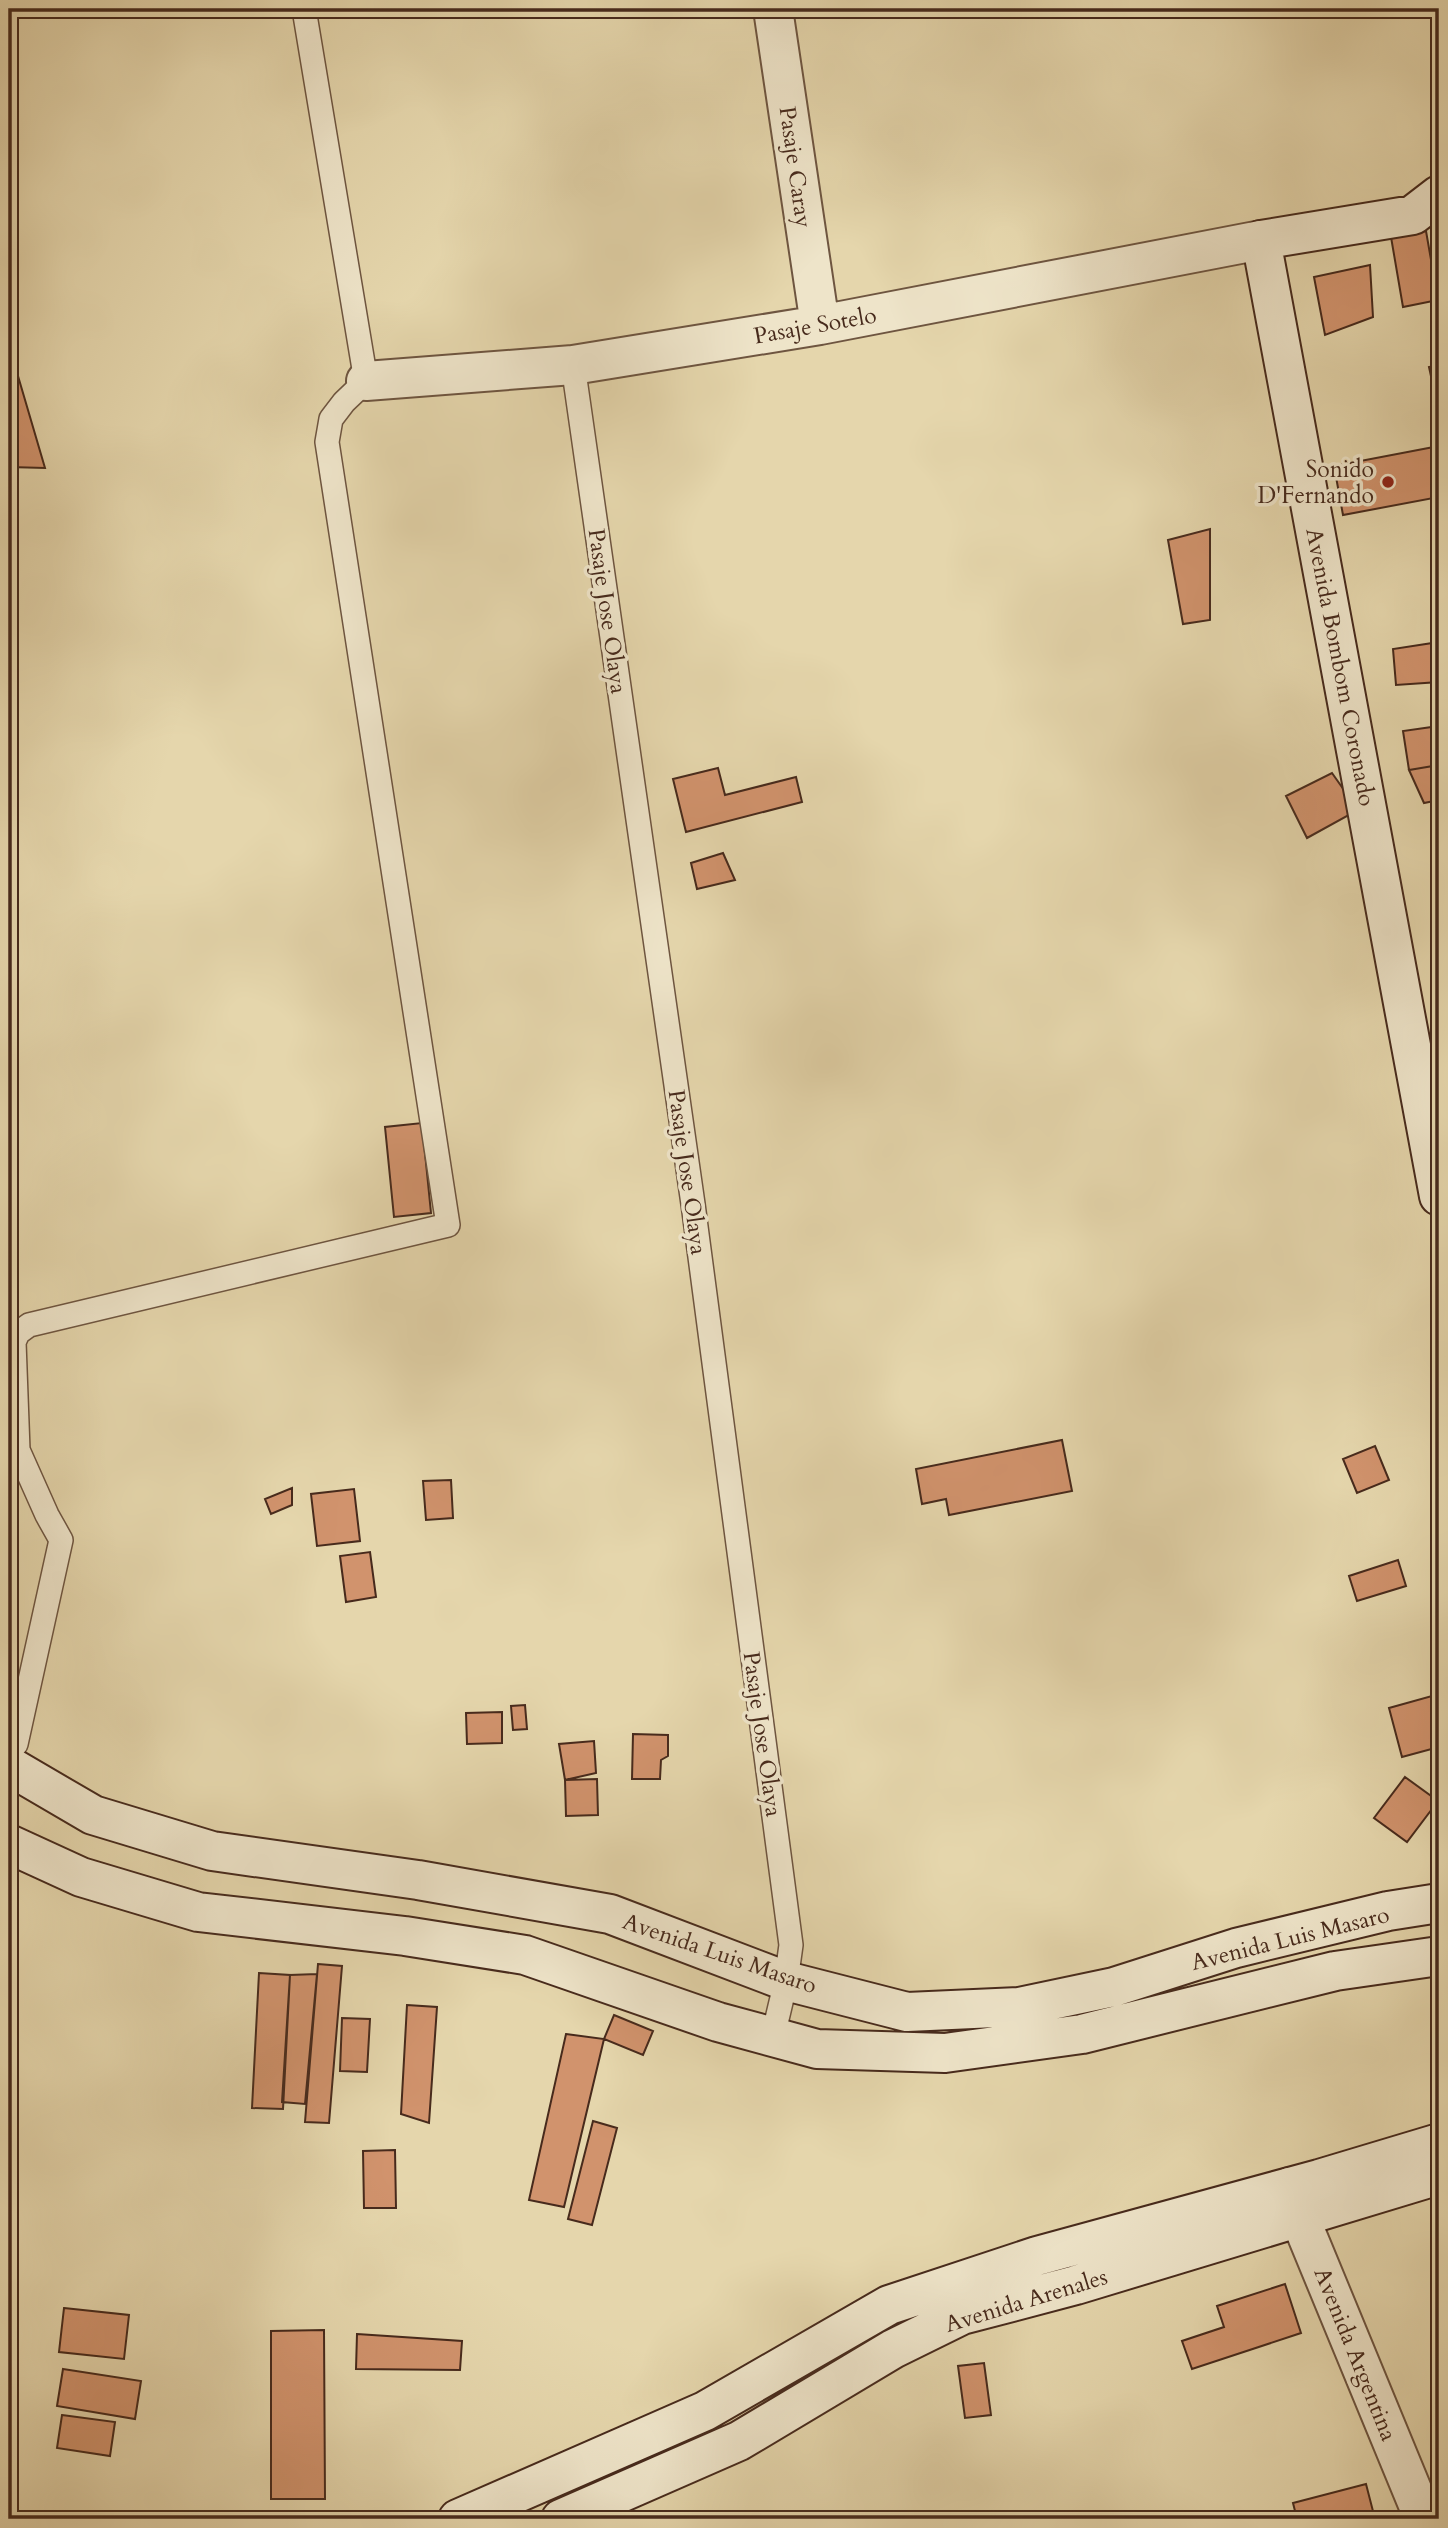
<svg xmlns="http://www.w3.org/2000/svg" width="1448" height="2528" font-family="Cardo,serif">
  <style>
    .building { fill: #d1936d; stroke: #472a1c; stroke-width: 2 }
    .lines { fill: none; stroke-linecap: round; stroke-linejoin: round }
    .lane-casing { stroke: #6e5540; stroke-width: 26 }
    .street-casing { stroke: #6e5540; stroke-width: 42 }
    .secondary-casing { stroke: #472a1c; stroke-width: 42 }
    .lane { stroke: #eee4c9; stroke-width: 23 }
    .street { stroke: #eee4c9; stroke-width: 38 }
    .secondary { stroke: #eee4c9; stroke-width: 38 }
    .poi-dot { fill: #8f2418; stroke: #eee4c9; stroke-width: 2.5 }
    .labels { text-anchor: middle; stroke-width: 7; stroke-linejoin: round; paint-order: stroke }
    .street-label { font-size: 23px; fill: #472a1c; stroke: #eee4c9 }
    .poi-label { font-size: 23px; fill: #472a1c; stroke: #eee4c9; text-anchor: end }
  </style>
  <rect width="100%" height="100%" fill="#e5d6ac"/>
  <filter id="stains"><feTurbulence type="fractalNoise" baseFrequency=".00286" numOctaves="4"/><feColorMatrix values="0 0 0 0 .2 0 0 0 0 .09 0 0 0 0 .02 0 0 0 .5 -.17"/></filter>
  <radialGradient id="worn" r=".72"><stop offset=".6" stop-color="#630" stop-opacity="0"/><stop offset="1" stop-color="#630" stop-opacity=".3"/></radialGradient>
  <path class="building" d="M 1426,231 L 1438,300 L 1403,307 L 1391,237 Z
    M 1370,265 L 1373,317 L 1325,335 L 1314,277 Z
    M 1439,365 L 1439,413 L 1429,367 Z
    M 18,376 L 45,468 L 9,467 L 9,378 Z
    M 1439,446 L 1439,497 L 1343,515 L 1334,466 Z
    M 1210,529 L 1210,620 L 1183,624 L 1168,540 Z
    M 1439,642 L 1439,682 L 1396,685 L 1393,649 Z
    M 1439,726 L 1439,765 L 1409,770 L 1403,731 Z
    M 1439,765 L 1439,800 L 1424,803 L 1409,770 Z
    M 718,768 L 725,795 L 796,777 L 802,802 L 686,832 L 673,779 Z
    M 1332,773 L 1358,810 L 1307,838 L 1286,796 Z
    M 723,853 L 735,880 L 697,889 L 691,863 Z
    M 422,1123 L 431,1213 L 394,1217 L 385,1127 Z
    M 1062,1440 L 1072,1491 L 949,1515 L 946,1499 L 922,1504 L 916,1469 Z
    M 1375,1446 L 1389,1480 L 1357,1493 L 1343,1459 Z
    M 451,1480 L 453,1518 L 426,1520 L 423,1481 Z
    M 292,1488 L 292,1505 L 271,1514 L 265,1499 Z
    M 354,1489 L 360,1541 L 317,1546 L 311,1494 Z
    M 370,1552 L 376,1597 L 346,1602 L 340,1556 Z
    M 1398,1560 L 1406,1586 L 1357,1601 L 1349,1576 Z
    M 1439,1694 L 1439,1747 L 1402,1757 L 1389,1708 Z
    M 525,1705 L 527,1729 L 513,1730 L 511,1706 Z
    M 502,1712 L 502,1743 L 467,1744 L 466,1713 Z
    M 633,1734 L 668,1735 L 668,1756 L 661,1760 L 660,1779 L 632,1779 Z
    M 594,1741 L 596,1773 L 565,1780 L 559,1744 Z
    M 1405,1777 L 1438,1801 L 1407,1842 L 1374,1818 Z
    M 597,1779 L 598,1815 L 566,1816 L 565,1780 Z
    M 318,1964 L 342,1966 L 329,2123 L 305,2122 Z
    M 259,1973 L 290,1975 L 283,2109 L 252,2108 Z
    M 317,1974 L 305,2104 L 282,2102 L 290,1975 Z
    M 407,2005 L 437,2007 L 429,2123 L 401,2114 Z
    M 614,2015 L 653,2031 L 643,2055 L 604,2039 Z
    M 342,2018 L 370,2019 L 367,2072 L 340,2071 Z
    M 566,2034 L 604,2039 L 564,2207 L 529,2200 Z
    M 593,2121 L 617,2128 L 592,2225 L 568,2219 Z
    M 395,2150 L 396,2208 L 364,2208 L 363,2151 Z
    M 1285,2284 L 1301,2333 L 1192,2369 L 1182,2341 L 1224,2327 L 1217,2306 Z
    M 64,2308 L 129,2315 L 124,2359 L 59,2352 Z
    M 324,2330 L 325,2499 L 271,2499 L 271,2331 Z
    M 357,2334 L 462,2341 L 460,2370 L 356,2369 Z
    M 984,2363 L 991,2415 L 965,2418 L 958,2366 Z
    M 63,2369 L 141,2381 L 135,2419 L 57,2406 Z
    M 62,2415 L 115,2422 L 110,2456 L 57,2448 Z
    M 1366,2484 L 1375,2519 L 1297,2519 L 1293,2503 Z"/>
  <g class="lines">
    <g class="lane-casing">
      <path id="lane" d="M 573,365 L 693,1204 L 791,1945 L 786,1981 L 773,2036
        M 9,1751 L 16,1744 L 61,1540 L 47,1515 L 18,1450 L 14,1342 L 18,1333 L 29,1325 L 448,1225 L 327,442 L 331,419 L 344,402 L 366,381 L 304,9"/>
    </g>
    <g class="street-casing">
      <path id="street" d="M 773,9 L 820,325
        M 366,381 L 573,365 L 820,325 L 1261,240
        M 1290,2187 L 1299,2216 L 1424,2519"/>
    </g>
    <g class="secondary-casing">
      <path id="secondary" d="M 1439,195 L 1413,215 L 1261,240 L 1439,1196
        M 9,1766 L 93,1815 L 212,1851 L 418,1880 L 610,1914 L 786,1981 L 907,2012 L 1019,2007 L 1114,1987 L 1236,1948 L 1388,1911 L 1439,1903
        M 9,1844 L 81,1877 L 198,1912 L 405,1936 L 525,1955 L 718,2022 L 817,2049 L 945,2053 L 1082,2034 L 1335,1971 L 1439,1956
        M 458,2519 L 705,2411 L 889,2305 L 1037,2256 L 1319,2179 L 1439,2143
        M 561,2519 L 739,2441 L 893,2349 L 962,2315 L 1076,2285 L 1439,2175"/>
    </g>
    <use href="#lane" class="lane"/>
    <use href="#street" class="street"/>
    <use href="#secondary" class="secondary"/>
  </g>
  <circle class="poi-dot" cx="1388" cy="482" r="7"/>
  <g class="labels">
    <g class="street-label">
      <text transform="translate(796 167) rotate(82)" y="8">Pasaje Caray</text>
      <text transform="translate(815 325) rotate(-10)" y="8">Pasaje Sotelo</text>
      <text transform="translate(608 611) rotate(82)" y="8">Pasaje Jose Olaya</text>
      <text transform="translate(1341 667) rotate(79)" y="8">Avenida Bombom Coronado</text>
      <text transform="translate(688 1172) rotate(82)" y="8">Pasaje Jose Olaya</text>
      <text transform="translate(763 1734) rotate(82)" y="8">Pasaje Jose Olaya</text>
      <text transform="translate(1290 1938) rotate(-14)" y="8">Avenida Luis Masaro</text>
      <text transform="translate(720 1953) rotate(19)" y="8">Avenida Luis Masaro</text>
      <text transform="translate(1026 2300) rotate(-17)" y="8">Avenida Arenales</text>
      <text transform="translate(1356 2354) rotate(68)" y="8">Avenida Argentina</text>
    </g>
    <g class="poi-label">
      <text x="1374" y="477">Sonido<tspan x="1374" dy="26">D'Fernando</tspan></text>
    </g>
  </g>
  <rect width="1448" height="2528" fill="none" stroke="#e5d6ac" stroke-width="35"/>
  <rect x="10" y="10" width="1427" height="2507" fill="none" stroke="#472a1c" stroke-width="3.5"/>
  <rect x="18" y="18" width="1413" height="2493" fill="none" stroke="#472a1c" stroke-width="2"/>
  <rect width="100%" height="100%" filter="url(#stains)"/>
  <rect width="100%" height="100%" fill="url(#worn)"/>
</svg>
